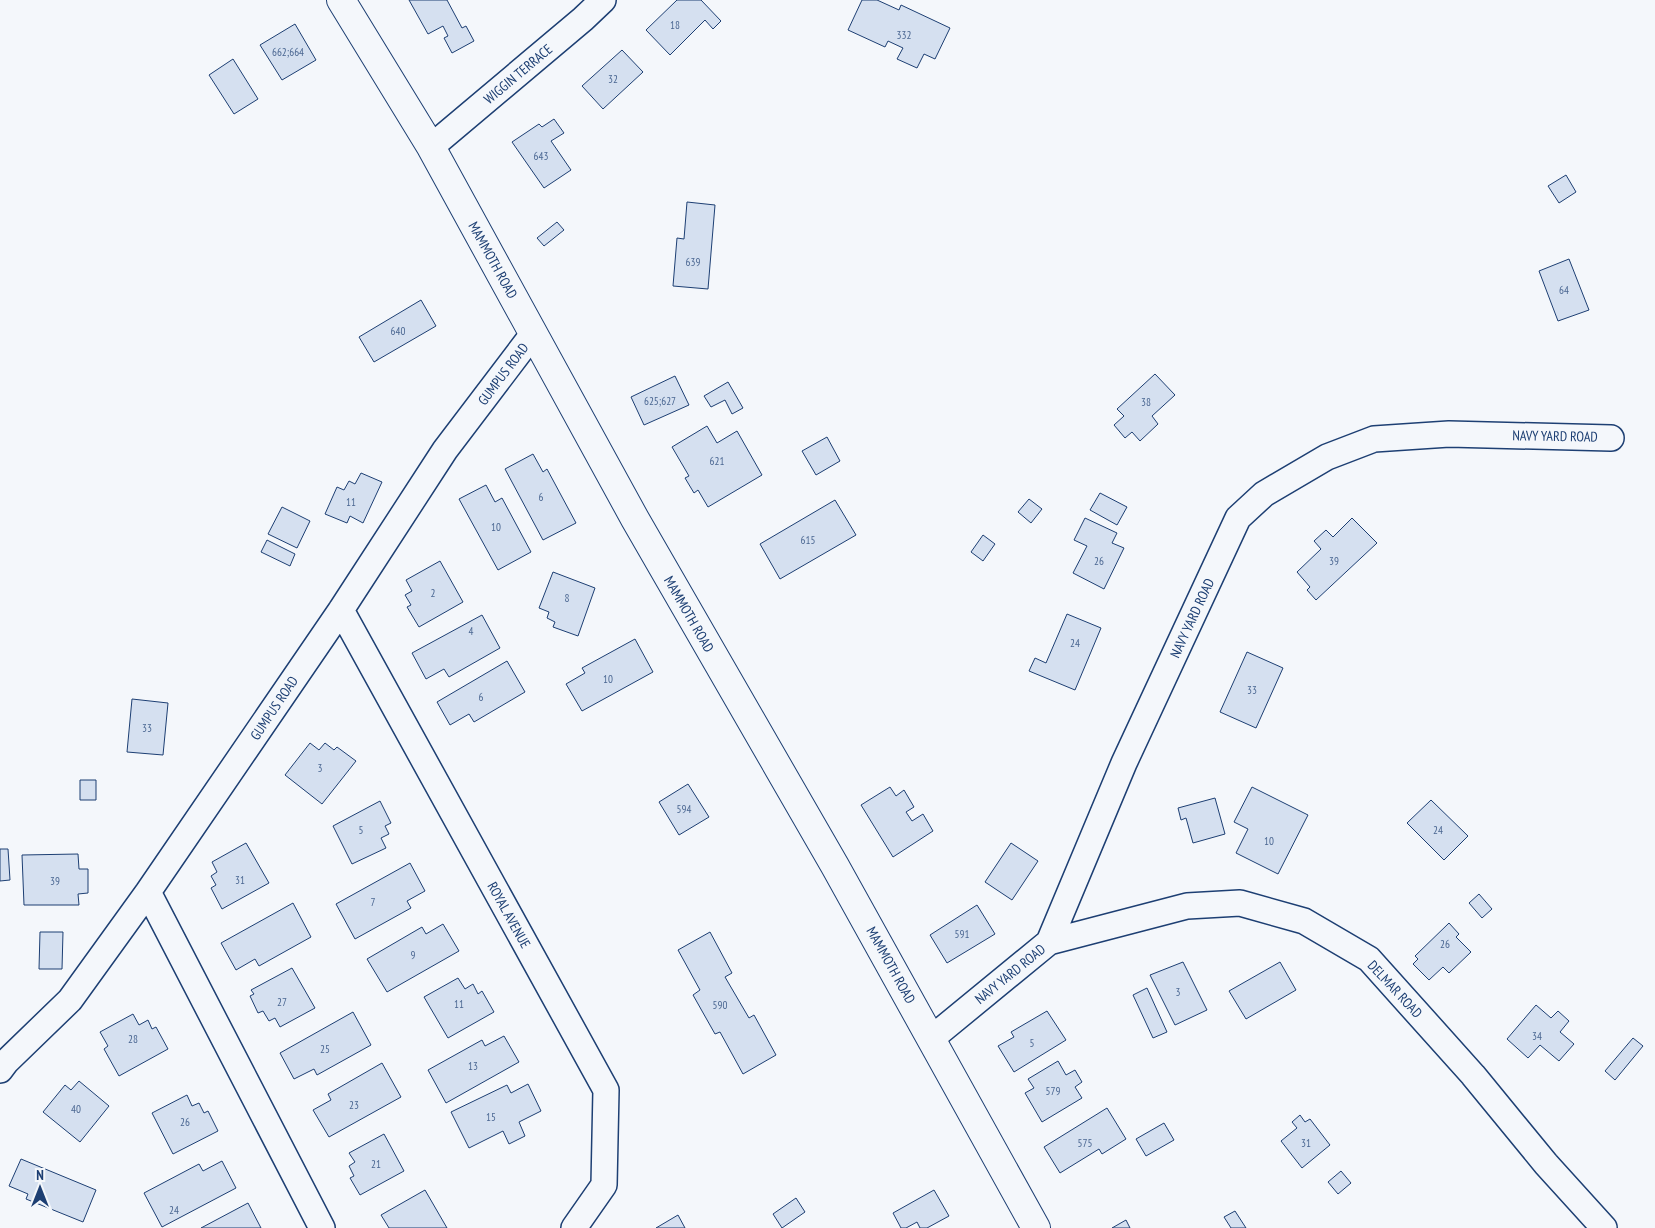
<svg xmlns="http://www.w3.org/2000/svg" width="1655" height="1228" font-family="'PT Sans Narrow',sans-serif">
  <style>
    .building { fill: #d5e0f0; stroke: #1d3f73 }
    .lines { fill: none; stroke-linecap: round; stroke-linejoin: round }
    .minor-casing { stroke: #1d3f73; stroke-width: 28 }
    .secondary-casing { stroke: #1d3f73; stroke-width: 30 }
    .minor { stroke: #f4f7fb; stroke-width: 25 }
    .secondary { stroke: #f4f7fb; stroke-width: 28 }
    .labels { text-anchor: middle; stroke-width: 4; stroke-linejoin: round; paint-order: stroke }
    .number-label { font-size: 11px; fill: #4b6792 }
    .street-label { font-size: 14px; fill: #1d3f73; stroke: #f4f7fb }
  </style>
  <rect width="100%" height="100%" fill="#f4f7fb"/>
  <path class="building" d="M 409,0 L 447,0 L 462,28 L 466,26 L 474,41 L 452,53 L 444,38 L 448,36 L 443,26 L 428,34 Z
    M 677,0 L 701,0 L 721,21 L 713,29 L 705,20 L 670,55 L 646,30 Z
    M 862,0 L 877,0 L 899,10 L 901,5 L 950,28 L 935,59 L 924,54 L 917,68 L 897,59 L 903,48 L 888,41 L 885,47 L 848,30 Z
    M 295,24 L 316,60 L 282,80 L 260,45 Z
    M 622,50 L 643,72 L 603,109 L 582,86 Z
    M 233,59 L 258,99 L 234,114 L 209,75 Z
    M 554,119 L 564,133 L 551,141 L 571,170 L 544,188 L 512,142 L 539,124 L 542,127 Z
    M 1566,175 L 1576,192 L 1559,203 L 1548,186 Z
    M 687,202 L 715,205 L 708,289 L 673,286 L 677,238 L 684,239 Z
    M 557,222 L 564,230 L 544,246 L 537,238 Z
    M 1569,259 L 1589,310 L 1558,321 L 1539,271 Z
    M 421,300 L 436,326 L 374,362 L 359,337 Z
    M 1155,374 L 1175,395 L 1152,416 L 1158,424 L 1140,441 L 1132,432 L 1125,438 L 1114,425 L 1124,416 L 1117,409 Z
    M 675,376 L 689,405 L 644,425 L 631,397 Z
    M 728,382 L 743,408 L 732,414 L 725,400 L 711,407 L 704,396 Z
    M 707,426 L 717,443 L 737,431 L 762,475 L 708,507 L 698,490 L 694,493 L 685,478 L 689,476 L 672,447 Z
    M 827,437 L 840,461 L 816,475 L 802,451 Z
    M 533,454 L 543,472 L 547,469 L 576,523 L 543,540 L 505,469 Z
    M 361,473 L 382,482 L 363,523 L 350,516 L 347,523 L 325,514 L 337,487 L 344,490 L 349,481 L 355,484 Z
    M 486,485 L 495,502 L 502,498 L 531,552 L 498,570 L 459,499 Z
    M 1100,493 L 1127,507 L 1117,525 L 1090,510 Z
    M 1029,499 L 1042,509 L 1031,523 L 1018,512 Z
    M 835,500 L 856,535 L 780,579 L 760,544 Z
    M 282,507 L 310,521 L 297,548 L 268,534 Z
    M 1085,518 L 1117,533 L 1112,543 L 1124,548 L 1104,589 L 1073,573 L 1087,546 L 1074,540 Z
    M 1352,518 L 1377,543 L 1316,600 L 1307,590 L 1310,587 L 1297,572 L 1321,549 L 1314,541 L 1326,530 L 1333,537 Z
    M 983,535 L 995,544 L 983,561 L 971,552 Z
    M 267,540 L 295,554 L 290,566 L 261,552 Z
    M 440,561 L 463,602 L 419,627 L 407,607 L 411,605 L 405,595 L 412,591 L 406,580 Z
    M 553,572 L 595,588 L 578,636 L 553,627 L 555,622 L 547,618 L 549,612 L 539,608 Z
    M 1067,614 L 1101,628 L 1075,690 L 1029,671 L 1035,658 L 1046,663 Z
    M 482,615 L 500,648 L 449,677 L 444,669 L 426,679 L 412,653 Z
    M 635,639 L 653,672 L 582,711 L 566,684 L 585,673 L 582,668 Z
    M 1247,652 L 1283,668 L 1256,728 L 1220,712 Z
    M 507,661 L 525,692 L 474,722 L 469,714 L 450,725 L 437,702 Z
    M 132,699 L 168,703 L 163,755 L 127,752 Z
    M 310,743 L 319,750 L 325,743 L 334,750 L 337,747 L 356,761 L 322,804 L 285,775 Z
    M 80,780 L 96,780 L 96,800 L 80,800 Z
    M 688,784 L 709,817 L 679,835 L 659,802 Z
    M 890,787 L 896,796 L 904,790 L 914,807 L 906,812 L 912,821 L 923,814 L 933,831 L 893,857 L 861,805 Z
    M 1252,787 L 1308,815 L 1278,874 L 1236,853 L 1248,829 L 1234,822 Z
    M 1215,798 L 1225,834 L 1193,843 L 1186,818 L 1181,820 L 1178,808 Z
    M 1431,800 L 1468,836 L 1444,860 L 1407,823 Z
    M 380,801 L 391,823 L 385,826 L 389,834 L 381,838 L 386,848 L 352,864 L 333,826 Z
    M 246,843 L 269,883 L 222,909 L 211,888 L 216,885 L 211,876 L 217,872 L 212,862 Z
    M 1011,843 L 1038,861 L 1012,900 L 985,882 Z
    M 0,849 L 8,849 L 10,880 L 0,881 Z
    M 78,854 L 79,869 L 88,869 L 88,893 L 78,894 L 79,905 L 24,905 L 22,855 Z
    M 410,863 L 425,891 L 407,901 L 411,908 L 355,939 L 336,904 Z
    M 1479,894 L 1492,909 L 1482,918 L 1469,903 Z
    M 293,903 L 311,937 L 259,966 L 255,959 L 236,970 L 221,943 Z
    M 977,905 L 995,934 L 947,963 L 930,935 Z
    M 1449,923 L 1459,934 L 1456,937 L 1471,952 L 1449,973 L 1443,967 L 1429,980 L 1413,964 L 1418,959 L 1415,956 Z
    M 443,924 L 459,951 L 387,992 L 367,959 L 422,927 L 426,934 Z
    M 40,932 L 63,932 L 62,969 L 39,969 Z
    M 710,932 L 732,973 L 725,977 L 749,1018 L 754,1015 L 776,1055 L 743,1074 L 720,1032 L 715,1034 L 693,995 L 700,990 L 678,950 Z
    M 1183,962 L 1207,1010 L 1175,1025 L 1150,975 Z
    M 1280,962 L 1296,990 L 1246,1019 L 1229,991 Z
    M 292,968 L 315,1008 L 280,1027 L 275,1018 L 269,1021 L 263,1011 L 258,1013 L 250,996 L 254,994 L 251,990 Z
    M 458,978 L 465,989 L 473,984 L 478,994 L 482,991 L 494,1012 L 448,1038 L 424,997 Z
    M 1147,988 L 1167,1032 L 1153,1038 L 1133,995 Z
    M 1536,1005 L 1551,1018 L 1558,1011 L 1569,1021 L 1560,1032 L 1574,1044 L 1559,1061 L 1540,1045 L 1528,1058 L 1507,1039 Z
    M 1047,1011 L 1066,1040 L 1014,1072 L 998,1046 L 1014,1037 L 1011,1032 Z
    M 353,1012 L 371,1045 L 317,1075 L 314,1069 L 294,1079 L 280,1053 Z
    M 133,1014 L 139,1025 L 148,1020 L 152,1029 L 156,1027 L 168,1049 L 119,1076 L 104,1049 L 108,1046 L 100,1032 Z
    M 504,1036 L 519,1062 L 446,1103 L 428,1070 L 482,1040 L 485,1046 Z
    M 1633,1038 L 1643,1046 L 1615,1080 L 1605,1071 Z
    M 1058,1061 L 1066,1075 L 1075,1070 L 1082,1082 L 1075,1087 L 1082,1098 L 1042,1122 L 1025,1093 L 1034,1088 L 1028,1079 Z
    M 382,1063 L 401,1097 L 329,1137 L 313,1110 L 331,1100 L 328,1094 Z
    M 79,1081 L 109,1106 L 80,1142 L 43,1112 L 65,1085 L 71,1090 Z
    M 528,1084 L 541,1111 L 519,1122 L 525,1136 L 509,1144 L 503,1131 L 469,1148 L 451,1112 L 507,1085 L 511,1093 Z
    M 187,1095 L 192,1106 L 199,1103 L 204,1113 L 208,1111 L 218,1131 L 173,1154 L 152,1113 Z
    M 1107,1108 L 1126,1139 L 1102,1154 L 1099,1149 L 1060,1173 L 1044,1147 Z
    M 1300,1115 L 1305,1122 L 1310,1119 L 1330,1145 L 1302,1168 L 1281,1141 L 1297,1128 L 1292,1122 Z
    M 1164,1123 L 1174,1140 L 1146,1156 L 1136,1139 Z
    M 384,1134 L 404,1171 L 360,1195 L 350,1178 L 354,1176 L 349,1166 L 355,1162 L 349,1153 Z
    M 21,1159 L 96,1190 L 83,1222 L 26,1199 L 28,1194 L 9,1186 Z
    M 222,1161 L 236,1188 L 162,1227 L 144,1193 L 199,1164 L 203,1171 Z
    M 1341,1171 L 1351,1183 L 1338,1194 L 1328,1182 Z
    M 425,1190 L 447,1228 L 389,1228 L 381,1215 Z
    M 934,1190 L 949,1216 L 927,1228 L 920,1228 L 917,1222 L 906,1228 L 901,1228 L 893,1213 Z
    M 796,1198 L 805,1212 L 782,1228 L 773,1214 Z
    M 248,1203 L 261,1228 L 201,1228 Z
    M 1235,1211 L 1246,1228 L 1231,1228 L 1224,1217 Z
    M 678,1215 L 685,1228 L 656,1228 Z
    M 1126,1220 L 1130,1228 L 1112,1228 Z"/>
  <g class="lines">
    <g class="minor-casing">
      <path id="minor" d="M 431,147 L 583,19 L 603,0
        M 341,610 L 606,1090 L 604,1185 L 574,1228
        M 148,892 L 322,1228
        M 1049,942 L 1187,906 L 1240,903 L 1304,921 L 1369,959 L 1473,1075 L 1546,1164 L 1604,1228
        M 932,1038 L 1049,942 L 1124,763 L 1238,518 L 1264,494 L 1327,457 L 1374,439 L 1449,434 L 1611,438
        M 0,1070 L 6,1062 L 70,1000 L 148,892 L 341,610 L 445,450 L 533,334"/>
    </g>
    <g class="secondary-casing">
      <path id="secondary" d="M 341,0 L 431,147 L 635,519 L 835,866 L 1036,1228"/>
    </g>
    <use href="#minor" class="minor"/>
    <use href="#secondary" class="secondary"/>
  </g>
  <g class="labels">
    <g class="number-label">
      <text x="675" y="29">18</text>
      <text x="904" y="39">332</text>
      <text x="288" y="56">662;664</text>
      <text x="613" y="83">32</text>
      <text x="541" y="160">643</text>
      <text x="693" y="266">639</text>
      <text x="1564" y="294">64</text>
      <text x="398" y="335">640</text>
      <text x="660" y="405">625;627</text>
      <text x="1146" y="406">38</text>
      <text x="717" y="465">621</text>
      <text x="541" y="501">6</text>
      <text x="351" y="506">11</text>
      <text x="496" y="531">10</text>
      <text x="808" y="544">615</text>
      <text x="1099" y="565">26</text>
      <text x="1334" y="565">39</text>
      <text x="433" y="597">2</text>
      <text x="567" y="602">8</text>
      <text x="471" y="635">4</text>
      <text x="1075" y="647">24</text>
      <text x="608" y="683">10</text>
      <text x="1252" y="694">33</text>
      <text x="481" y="701">6</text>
      <text x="147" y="732">33</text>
      <text x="320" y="772">3</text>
      <text x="684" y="813">594</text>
      <text x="361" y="834">5</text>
      <text x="1438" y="834">24</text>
      <text x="1269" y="845">10</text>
      <text x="240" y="884">31</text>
      <text x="55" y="885">39</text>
      <text x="373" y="906">7</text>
      <text x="962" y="938">591</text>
      <text x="1445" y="948">26</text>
      <text x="413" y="959">9</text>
      <text x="1178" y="996">3</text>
      <text x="282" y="1006">27</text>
      <text x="459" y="1008">11</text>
      <text x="720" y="1009">590</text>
      <text x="1537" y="1040">34</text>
      <text x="133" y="1043">28</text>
      <text x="1032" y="1047">5</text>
      <text x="325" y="1053">25</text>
      <text x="473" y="1070">13</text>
      <text x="1053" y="1095">579</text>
      <text x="354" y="1109">23</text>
      <text x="76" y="1113">40</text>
      <text x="491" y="1121">15</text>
      <text x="185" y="1126">26</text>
      <text x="1085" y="1147">575</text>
      <text x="1306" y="1147">31</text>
      <text x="376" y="1168">21</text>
      <text x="174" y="1214">24</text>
    </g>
    <g class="street-label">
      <text transform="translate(518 74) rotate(-40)" y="5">WIGGIN TERRACE</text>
      <text transform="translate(493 260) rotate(61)" y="5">MAMMOTH ROAD</text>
      <text transform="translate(503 374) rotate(-53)" y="5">GUMPUS ROAD</text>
      <text transform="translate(1555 436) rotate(1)" y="5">NAVY YARD ROAD</text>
      <text transform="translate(689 614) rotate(60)" y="5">MAMMOTH ROAD</text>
      <text transform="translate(1192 618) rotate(-65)" y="5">NAVY YARD ROAD</text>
      <text transform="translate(274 708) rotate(-56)" y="5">GUMPUS ROAD</text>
      <text transform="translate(509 915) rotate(61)" y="5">ROYAL AVENUE</text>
      <text transform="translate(891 965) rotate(61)" y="5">MAMMOTH ROAD</text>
      <text transform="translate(1010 974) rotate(-39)" y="5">NAVY YARD ROAD</text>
      <text transform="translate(1395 989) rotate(47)" y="5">DELMAR ROAD</text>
    </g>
  </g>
  <g transform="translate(40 1188)" stroke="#f4f7fb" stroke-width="4" paint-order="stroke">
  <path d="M0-4L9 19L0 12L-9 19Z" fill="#1d3f73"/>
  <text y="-8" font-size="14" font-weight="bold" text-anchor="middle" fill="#1d3f73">N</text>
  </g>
</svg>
